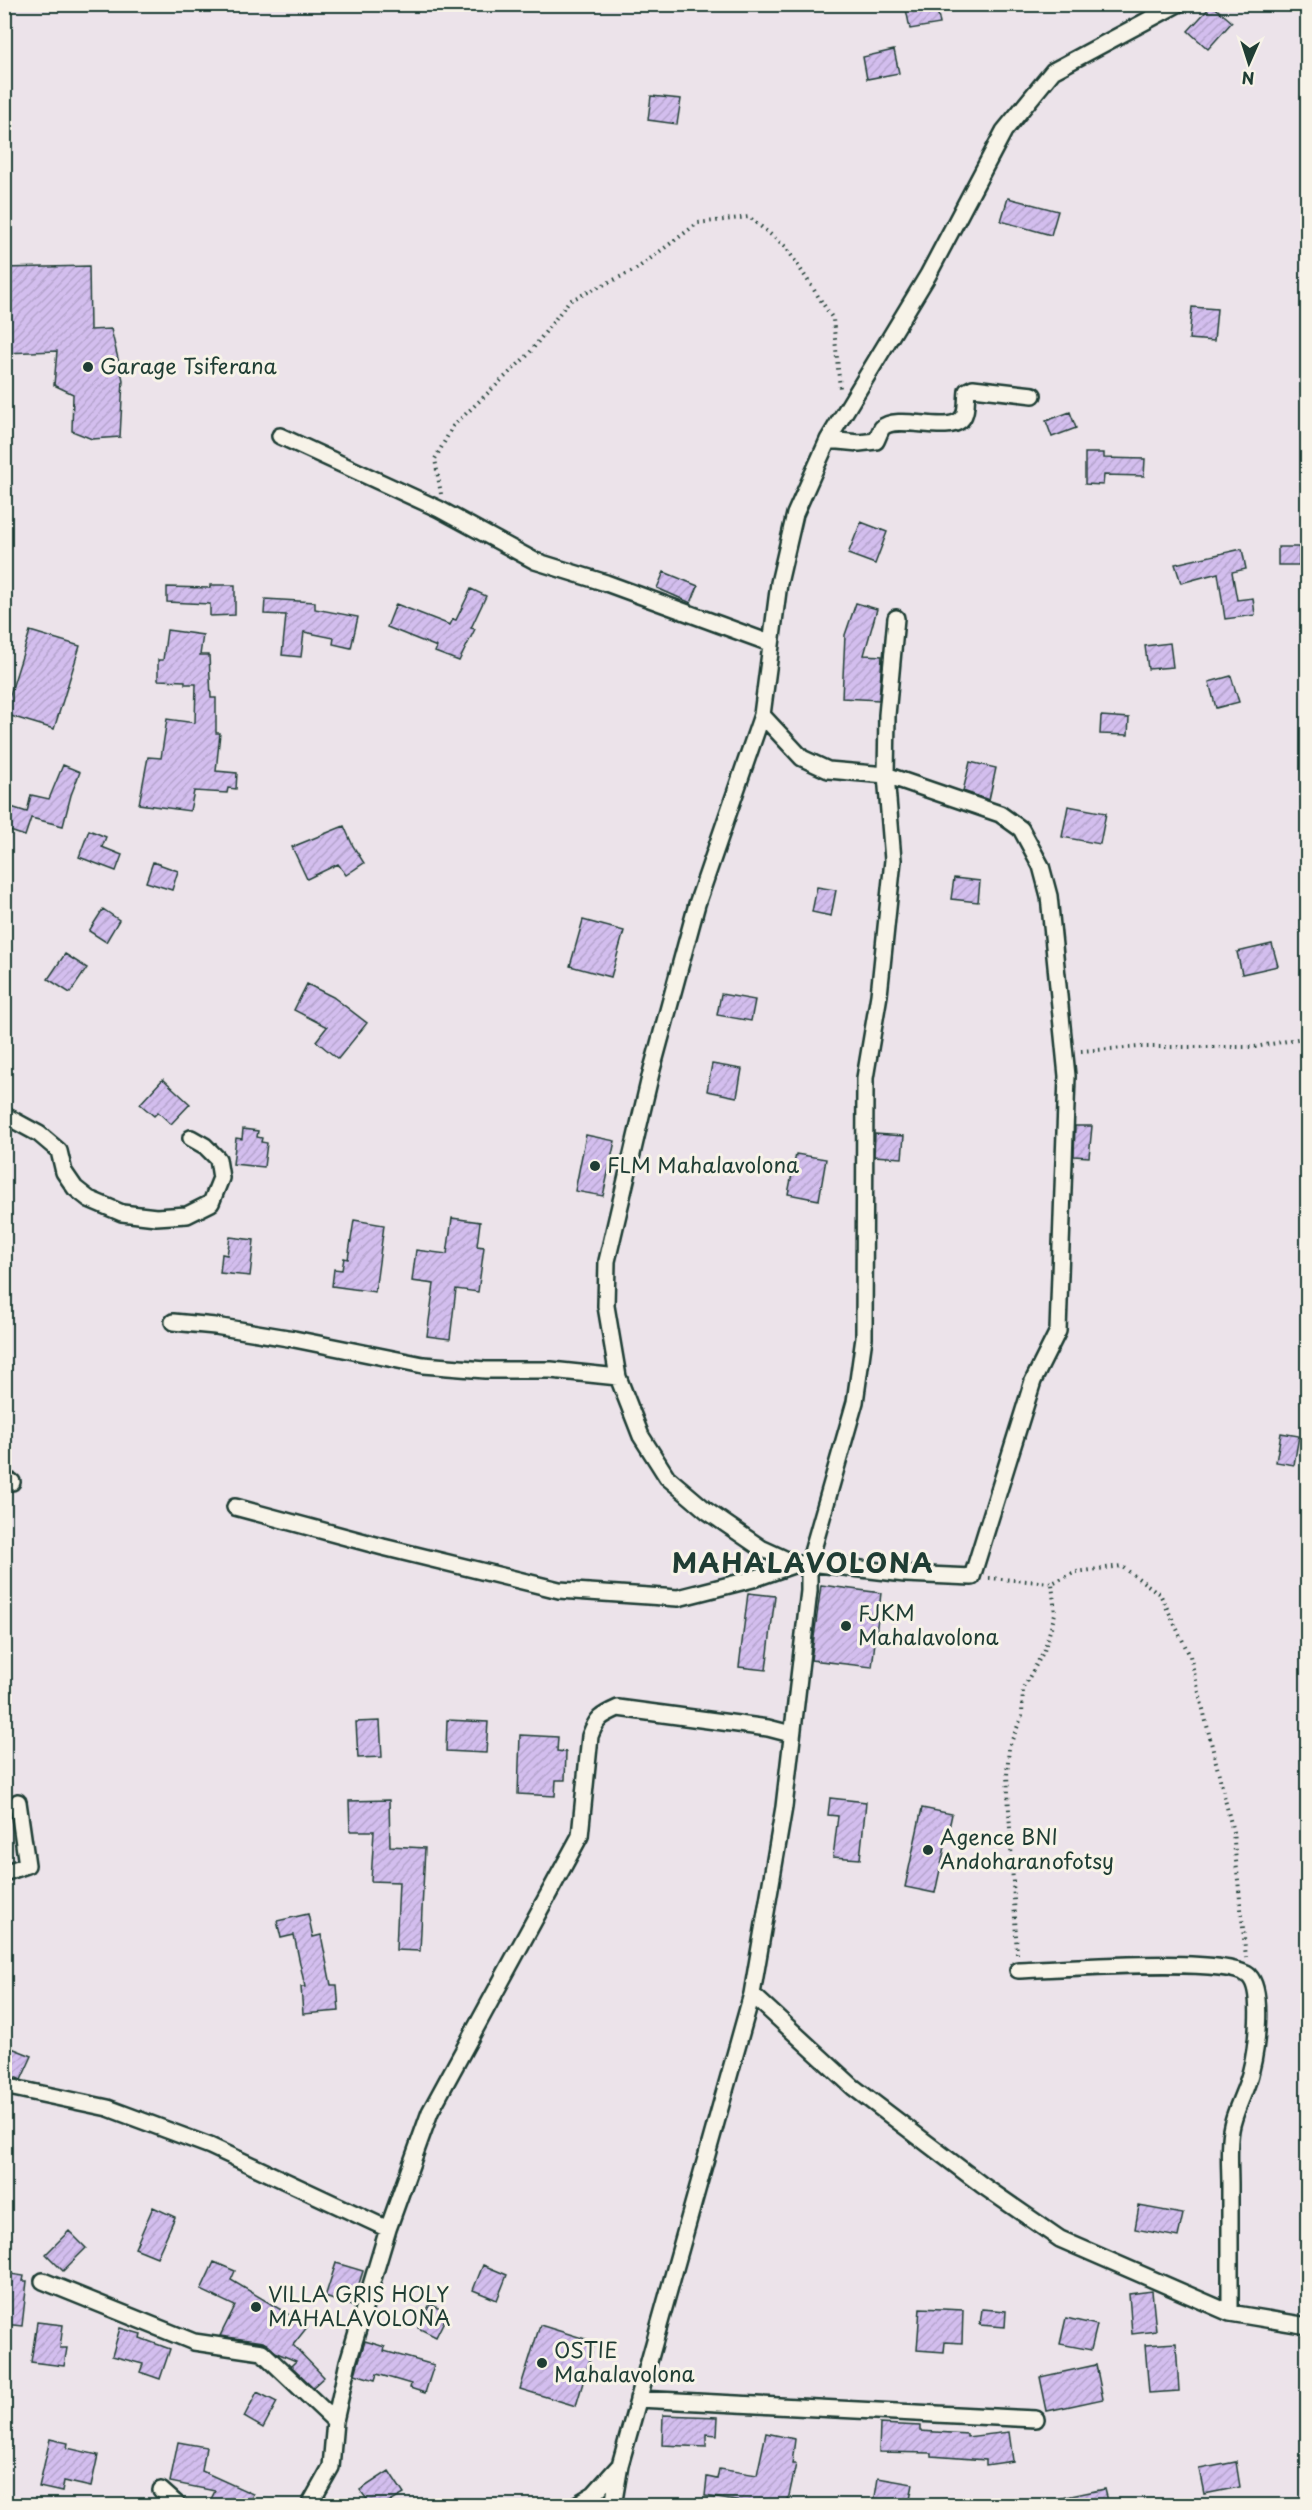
<svg xmlns="http://www.w3.org/2000/svg" width="1312" height="2510" font-family="'Playpen Sans',sans-serif">
  <style>
    .building { fill: url(#building-hatch); stroke: #1f3d34; stroke-width: 1.5 }
    .lines { fill: none; stroke-linecap: round; stroke-linejoin: round }
    .minor-casing { stroke: #1f3d34; stroke-width: 20 }
    .path { stroke: #1f3d34; stroke-width: 4; stroke-dasharray: 1.5 4.5; stroke-linecap: butt }
    .minor { stroke: #f7f3e8; stroke-width: 15 }
    .poi-dot { fill: #1f3d34; stroke: #f7f3e8; stroke-width: 2 }
    .labels { text-anchor: middle; stroke-width: 6; stroke-linejoin: round; paint-order: stroke }
    .poi-label { font-size: 21px; fill: #1f3d34; stroke: #f7f3e8; text-anchor: start }
    .district-label { font-size: 27px; font-weight: bold; letter-spacing: 1.5px; fill: #1f3d34; stroke: #f7f3e8 }
  </style>
  <defs>
    <pattern id="building-hatch" width="6" height="6" patternUnits="userSpaceOnUse" patternTransform="scale(1.5)"><rect width="6" height="6" fill="#d3beee"/><path d="M-1 1l2-2M0 6l6-6M5 7l2-2" fill="none" stroke="#b5a4cd"/></pattern>
  </defs>
  <rect width="100%" height="100%" fill="#ece3ea"/>
  <filter id="ink" filterUnits="userSpaceOnUse"><feTurbulence type="fractalNoise" baseFrequency=".0167" numOctaves="2"/><feDisplacementMap in="SourceGraphic" scale="12" xChannelSelector="R" yChannelSelector="G"/><feConvolveMatrix kernelMatrix="1 2 1 2 8 2 1 2 1" color-interpolation-filters="sRGB"/></filter>
  <g filter="url(#ink)">
    <path class="building" d="M 905,4 L 936,4 L 940,24 L 910,29 Z
      M 1212,5 L 1232,22 L 1208,49 L 1188,31 Z
      M 894,50 L 899,73 L 867,79 L 863,57 Z
      M 651,96 L 681,99 L 677,124 L 648,120 Z
      M 1008,198 L 1058,211 L 1051,235 L 1001,221 Z
      M 89,266 L 90,330 L 111,329 L 123,380 L 120,437 L 92,439 L 72,431 L 73,394 L 54,385 L 57,351 L 4,353 L 4,268 Z
      M 1192,307 L 1217,309 L 1214,341 L 1189,339 Z
      M 1070,412 L 1076,428 L 1052,437 L 1046,421 Z
      M 1085,453 L 1104,453 L 1104,458 L 1145,459 L 1144,476 L 1104,475 L 1103,485 L 1085,484 Z
      M 861,522 L 887,532 L 875,564 L 848,554 Z
      M 1278,547 L 1299,547 L 1299,565 L 1278,565 Z
      M 1242,549 L 1246,569 L 1232,572 L 1237,600 L 1253,598 L 1255,615 L 1225,619 L 1218,573 L 1181,583 L 1175,564 Z
      M 664,572 L 698,586 L 691,603 L 657,588 Z
      M 210,585 L 235,585 L 235,615 L 210,616 L 210,604 L 167,602 L 167,587 L 210,588 Z
      M 471,589 L 486,596 L 471,628 L 475,629 L 459,661 L 435,652 L 437,647 L 387,627 L 396,604 L 450,625 L 453,619 L 456,620 Z
      M 265,599 L 315,602 L 315,609 L 358,617 L 351,648 L 333,644 L 334,638 L 304,632 L 301,657 L 282,655 L 286,615 L 264,614 Z
      M 856,603 L 877,609 L 864,655 L 882,656 L 879,700 L 842,698 L 845,635 Z
      M 167,630 L 203,635 L 200,655 L 209,655 L 211,698 L 216,698 L 216,733 L 220,733 L 216,771 L 237,773 L 236,789 L 228,788 L 227,793 L 194,791 L 190,811 L 139,804 L 148,757 L 161,758 L 167,719 L 195,723 L 196,684 L 185,684 L 185,681 L 158,680 L 158,660 L 163,660 Z
      M 30,631 L 80,646 L 54,729 L 4,714 Z
      M 1170,643 L 1173,667 L 1148,669 L 1145,646 Z
      M 1231,676 L 1239,702 L 1216,708 L 1209,682 Z
      M 1101,716 L 1129,718 L 1128,735 L 1100,734 Z
      M 970,762 L 996,768 L 989,800 L 963,791 Z
      M 63,765 L 80,772 L 71,795 L 63,826 L 31,818 L 25,836 L 4,829 L 11,807 L 27,812 L 31,795 L 49,799 Z
      M 1068,806 L 1106,813 L 1100,844 L 1062,837 Z
      M 344,826 L 353,846 L 364,863 L 346,875 L 338,864 L 307,879 L 292,847 Z
      M 89,830 L 106,837 L 102,847 L 122,855 L 116,871 L 79,857 Z
      M 153,862 L 178,871 L 172,890 L 146,882 Z
      M 954,878 L 980,881 L 978,902 L 951,899 Z
      M 817,887 L 836,890 L 831,916 L 812,912 Z
      M 103,909 L 119,920 L 106,942 L 89,931 Z
      M 583,920 L 624,931 L 611,977 L 570,966 Z
      M 1272,944 L 1278,966 L 1242,974 L 1237,952 Z
      M 65,954 L 87,968 L 70,993 L 48,979 Z
      M 307,984 L 333,997 L 367,1023 L 338,1059 L 316,1041 L 327,1027 L 294,1010 Z
      M 721,994 L 755,1000 L 751,1021 L 717,1015 Z
      M 712,1064 L 742,1069 L 737,1097 L 707,1091 Z
      M 163,1079 L 190,1104 L 171,1124 L 158,1112 L 154,1116 L 140,1104 Z
      M 1075,1126 L 1092,1126 L 1089,1157 L 1074,1156 Z
      M 243,1129 L 258,1131 L 257,1137 L 262,1138 L 261,1142 L 267,1143 L 264,1167 L 233,1164 L 236,1138 L 242,1139 Z
      M 875,1134 L 904,1136 L 902,1158 L 874,1156 Z
      M 586,1135 L 615,1141 L 603,1196 L 575,1191 Z
      M 796,1154 L 826,1159 L 819,1200 L 788,1194 Z
      M 452,1218 L 480,1222 L 477,1246 L 484,1247 L 478,1292 L 456,1289 L 450,1339 L 427,1336 L 434,1284 L 412,1281 L 416,1250 L 447,1254 Z
      M 354,1220 L 384,1225 L 375,1292 L 332,1286 L 334,1269 L 342,1270 L 344,1258 L 348,1259 Z
      M 230,1237 L 254,1240 L 250,1276 L 220,1273 L 222,1254 L 227,1255 Z
      M 1281,1433 L 1299,1436 L 1294,1465 L 1276,1462 Z
      M 821,1585 L 881,1593 L 872,1667 L 811,1660 Z
      M 748,1593 L 775,1596 L 766,1670 L 739,1667 Z
      M 447,1720 L 488,1722 L 486,1753 L 446,1751 Z
      M 380,1721 L 382,1757 L 358,1758 L 356,1722 Z
      M 520,1735 L 558,1737 L 557,1751 L 566,1752 L 565,1780 L 556,1780 L 555,1796 L 518,1794 Z
      M 830,1798 L 866,1802 L 860,1859 L 833,1857 L 838,1816 L 828,1815 Z
      M 389,1800 L 390,1846 L 425,1848 L 420,1951 L 396,1950 L 399,1882 L 371,1881 L 374,1831 L 350,1831 L 349,1801 Z
      M 922,1808 L 952,1814 L 935,1893 L 905,1887 Z
      M 308,1914 L 313,1937 L 321,1935 L 331,1985 L 337,1985 L 339,2011 L 303,2014 L 301,1987 L 305,1987 L 294,1935 L 281,1938 L 277,1921 Z
      M 4,2045 L 32,2056 L 21,2080 L 8,2074 L 9,2070 L 4,2068 Z
      M 1139,2206 L 1183,2214 L 1178,2237 L 1135,2229 Z
      M 153,2207 L 175,2217 L 157,2257 L 135,2248 Z
      M 69,2231 L 86,2248 L 63,2271 L 46,2254 Z
      M 214,2262 L 235,2271 L 231,2280 L 308,2326 L 293,2345 L 324,2377 L 313,2387 L 291,2366 L 296,2361 L 277,2353 L 263,2342 L 220,2336 L 235,2306 L 201,2290 Z
      M 336,2263 L 363,2271 L 352,2306 L 325,2297 Z
      M 483,2265 L 507,2275 L 497,2300 L 473,2290 Z
      M 4,2273 L 24,2276 L 23,2281 L 27,2281 L 22,2326 L 4,2324 Z
      M 1152,2291 L 1156,2331 L 1132,2334 L 1129,2294 Z
      M 430,2304 L 448,2313 L 436,2337 L 418,2328 Z
      M 920,2308 L 963,2310 L 962,2343 L 945,2342 L 944,2352 L 917,2350 Z
      M 982,2309 L 1006,2311 L 1005,2327 L 980,2325 Z
      M 1066,2318 L 1097,2325 L 1091,2350 L 1060,2344 Z
      M 37,2322 L 63,2325 L 60,2348 L 67,2348 L 64,2366 L 31,2362 Z
      M 540,2325 L 595,2342 L 576,2406 L 520,2389 Z
      M 120,2328 L 141,2334 L 140,2338 L 170,2349 L 160,2379 L 140,2372 L 143,2364 L 112,2356 Z
      M 365,2341 L 385,2347 L 384,2351 L 434,2365 L 425,2393 L 410,2388 L 411,2384 L 377,2374 L 375,2380 L 355,2374 Z
      M 1176,2343 L 1179,2391 L 1149,2393 L 1145,2345 Z
      M 1096,2365 L 1103,2399 L 1047,2411 L 1040,2377 Z
      M 257,2392 L 277,2402 L 263,2428 L 244,2417 Z
      M 663,2415 L 718,2417 L 717,2435 L 706,2434 L 706,2447 L 662,2445 Z
      M 880,2424 L 920,2426 L 920,2431 L 967,2434 L 967,2437 L 1009,2432 L 1013,2461 L 986,2465 L 986,2460 L 931,2456 L 931,2453 L 879,2452 Z
      M 766,2433 L 795,2439 L 792,2464 L 796,2464 L 787,2505 L 761,2505 L 705,2496 L 707,2477 L 717,2479 L 719,2469 L 757,2475 Z
      M 50,2439 L 68,2443 L 67,2448 L 98,2455 L 91,2487 L 64,2481 L 62,2492 L 39,2487 Z
      M 178,2442 L 206,2447 L 202,2471 L 253,2494 L 248,2505 L 208,2505 L 215,2491 L 170,2482 Z
      M 1236,2462 L 1240,2487 L 1204,2494 L 1199,2469 Z
      M 389,2471 L 404,2494 L 385,2505 L 371,2505 L 360,2490 Z
      M 878,2478 L 913,2484 L 909,2505 L 874,2503 Z
      M 1105,2489 L 1109,2505 L 1062,2505 L 1061,2498 Z"/>
    <g class="lines">
      <g class="minor-casing">
        <path id="minor" d="M 280,436 L 439,509 L 535,561 L 606,583 L 770,643
          M 828,440 L 859,443 L 876,441 C 878,437 880,431 882,428 C 898,412 955,438 964,415 C 967,409 966,398 967,391 L 973,388 L 1033,395
          M 4,1115 L 39,1134 L 59,1151 L 64,1172 L 75,1188 L 89,1199 L 122,1213 L 156,1217 L 187,1215 L 211,1203 L 221,1178 L 218,1159 L 205,1146 L 191,1138
          M 173,1322 L 215,1326 L 294,1339 L 423,1365 L 485,1370 L 551,1370 L 618,1377
          M 4,1481 L 12,1482
          M 235,1507 L 383,1547 L 559,1590 L 678,1598 L 753,1579 L 796,1564 L 809,1563 L 905,1574 L 972,1577 L 1033,1381 L 1058,1331 L 1067,1076 L 1049,896 L 1041,866 L 1021,829 L 1000,814 L 886,775 L 828,770 L 802,758 L 762,715
          M 796,1564 L 761,1548 L 707,1511 L 667,1477 L 641,1436 L 618,1377 L 606,1306 L 607,1261 L 651,1073 L 697,904 L 762,715 L 779,583 L 795,514 L 828,440 L 928,275 L 1004,131 L 1053,71 L 1178,4
          M 4,1873 L 27,1865 L 18,1802
          M 1018,1970 C 1056,1969 1226,1955 1249,1976 C 1264,1991 1256,2051 1251,2070 C 1247,2090 1234,2110 1231,2130 C 1228,2148 1230,2168 1230,2185 C 1230,2228 1230,2270 1230,2313
          M 752,1994 L 853,2087 L 982,2185 L 1060,2239 L 1230,2313 L 1308,2326
          M 4,2086 L 108,2108 L 210,2146 L 388,2229
          M 43,2281 L 194,2342 L 262,2352 L 335,2421
          M 638,2399 L 1036,2419
          M 161,2490 L 179,2506
          M 309,2506 L 331,2467 L 335,2421 L 348,2362 L 388,2229 L 430,2112 L 580,1836 L 590,1736 C 597,1718 600,1716 618,1708 L 768,1728 L 791,1734
          M 574,2506 L 594,2494 L 620,2465 L 752,1994 L 784,1807 L 809,1591 L 809,1563 L 855,1402 L 864,1338 L 865,1078 L 879,995 L 893,860 L 886,775 L 887,715 L 896,618
          M 613,2506 L 620,2465"/>
      </g>
      <path class="path" d="M 441,494 L 435,459 L 453,426 L 528,355 L 569,301 L 635,270 L 698,223 L 749,217 L 786,247 L 833,319 L 840,388
        M 1081,1051 L 1140,1047 L 1255,1047 L 1308,1037
        M 989,1578 L 1052,1583 L 1076,1572 L 1121,1566 L 1160,1594 L 1190,1656 L 1233,1832 L 1246,1957
        M 1017,1954 L 1007,1775 L 1009,1747 L 1022,1716 L 1023,1688 L 1044,1651 L 1055,1614 L 1052,1583"/>
      <use href="#minor" class="minor"/>
    </g>
  </g>
  <g class="poi-dot">
    <circle cx="88" cy="367" r="6"/>
    <circle cx="595" cy="1166" r="6"/>
    <circle cx="846" cy="1626" r="6"/>
    <circle cx="928" cy="1850" r="6"/>
    <circle cx="256" cy="2307" r="6"/>
    <circle cx="542" cy="2363" r="6"/>
  </g>
  <g class="labels">
    <g class="poi-label">
      <text x="100" y="374">Garage Tsiferana</text>
      <text x="607" y="1173">FLM Mahalavolona</text>
      <text x="858" y="1621">FJKM<tspan x="858" dy="24">Mahalavolona</tspan></text>
      <text x="940" y="1845">Agence BNI<tspan x="940" dy="24">Andoharanofotsy</tspan></text>
      <text x="268" y="2302">VILLA GRIS HOLY<tspan x="268" dy="24">MAHALAVOLONA</tspan></text>
      <text x="554" y="2358">OSTIE<tspan x="554" dy="24">Mahalavolona</tspan></text>
    </g>
    <g class="district-label">
      <text x="803" y="1573">MAHALAVOLONA</text>
    </g>
  </g>
  <rect width="1312" height="2510" fill="none" stroke="#f7f3e8" stroke-width="24"/>
  <rect x="12" y="12" width="1288" height="2486" fill="none" stroke="#1f3d34" stroke-width="2" filter="url(#ink)"/>
  <g transform="translate(1249 63) rotate(183)" stroke="#f7f3e8" stroke-width="4.5" paint-order="stroke">
  <path d="M0-4.5L10 22L0 15L-10 22Z" fill="#1f3d34"/>
  <text y="-9" font-size="16" font-weight="bold" text-anchor="middle" fill="#1f3d34">N</text>
  </g>
</svg>
